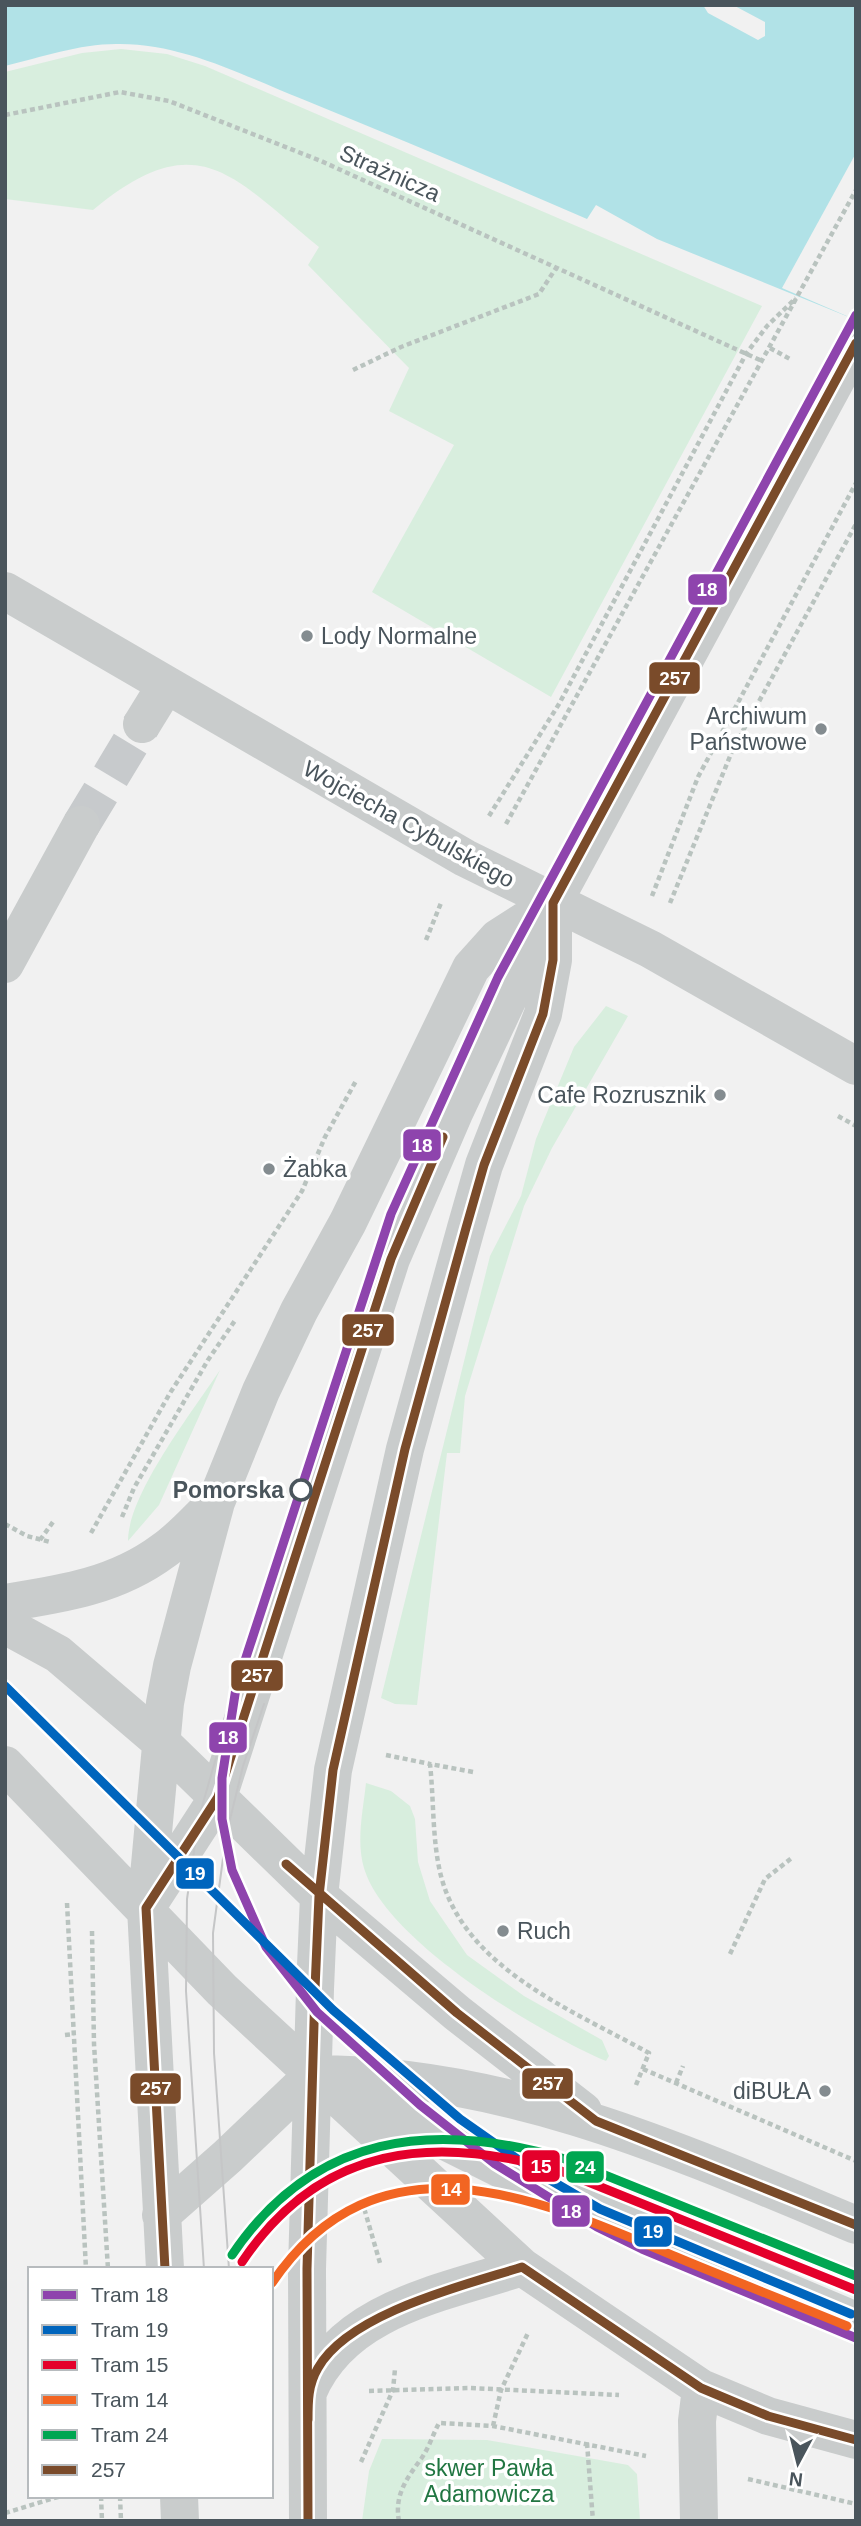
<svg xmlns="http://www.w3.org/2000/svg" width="861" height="2526" font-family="Helvetica,sans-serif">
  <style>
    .green { fill: #d8eede }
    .water { fill: #b1e2e7 }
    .pier { fill: #f1f1f1 }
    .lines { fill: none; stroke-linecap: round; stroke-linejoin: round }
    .minor-tunnel { stroke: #c7cacc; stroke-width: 38; stroke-dasharray: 38 19; stroke-linecap: butt }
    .path { stroke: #b9c3bf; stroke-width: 4.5; stroke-dasharray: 5 3.5; stroke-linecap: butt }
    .minor { stroke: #c9cccc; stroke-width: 38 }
    .tram { stroke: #c5c6c7; stroke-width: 2 }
    .bus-1-casing { stroke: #fff; stroke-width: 14 }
    .bus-1 { stroke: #7a4b2a; stroke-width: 9 }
    .tram-1-casing { stroke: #fff; stroke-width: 14 }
    .tram-2-casing { stroke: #fff; stroke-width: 14 }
    .tram-3-casing { stroke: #fff; stroke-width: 14 }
    .tram-4-casing { stroke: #fff; stroke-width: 14 }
    .tram-5-casing { stroke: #fff; stroke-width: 14 }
    .tram-1 { stroke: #8e44ad; stroke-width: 9 }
    .tram-2 { stroke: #0065bd; stroke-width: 9 }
    .tram-3 { stroke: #e4002b; stroke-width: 9 }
    .tram-4 { stroke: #f26522; stroke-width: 9 }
    .tram-5 { stroke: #00a651; stroke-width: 9 }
    .poi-dot { fill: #848c90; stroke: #fff; stroke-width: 2.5 }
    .stop-dot { fill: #fff; stroke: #4a555c; stroke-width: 3.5 }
    .labels { text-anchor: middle; stroke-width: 7; stroke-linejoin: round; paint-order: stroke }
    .street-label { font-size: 23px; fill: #4a555c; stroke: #fff }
    .poi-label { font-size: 23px; fill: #4a555c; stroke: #fff; text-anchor: start }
    .stop-label { font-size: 23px; font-weight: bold; fill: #4a555c; stroke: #fff; text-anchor: end }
    .park-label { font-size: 23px; fill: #217642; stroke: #fff }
    .line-badge { stroke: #fff; stroke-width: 2.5 }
    .badge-label { font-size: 19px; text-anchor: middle; font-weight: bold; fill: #fff }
  </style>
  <rect width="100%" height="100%" fill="#f1f1f1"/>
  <path class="green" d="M 121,49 L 167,54 L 205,66 L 762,306 L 551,697 L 372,592 L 454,445 L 389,411 L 409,368 L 308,265 L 319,247 C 232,176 198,123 93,210 L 5,199 L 5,72 L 82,53 Z
    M 606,1006 L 628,1016 L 552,1148 L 524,1206 L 465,1396 L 460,1453 L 447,1453 L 417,1705 L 395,1704 L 381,1698 L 490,1256 L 521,1196 L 536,1139 L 574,1047 Z
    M 220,1370 L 159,1505 L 128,1541 C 128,1494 193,1411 220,1370 Z
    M 366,1783 L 391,1791 L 410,1806 L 415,1819 L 418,1862 L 430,1901 L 467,1955 L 524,1996 L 602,2040 L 609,2056 L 606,2061 C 539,2033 385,1940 364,1868 C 356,1841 363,1811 366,1783 Z
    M 382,2439 L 487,2440 L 628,2465 L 637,2474 L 640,2521 L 362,2521 L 369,2471 Z"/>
  <path class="water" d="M 5,5 L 703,5 L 708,13 L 758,40 L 765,36 L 765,22 L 733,5 L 856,5 L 856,320 L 657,239 L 596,205 L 587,219 C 493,178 398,138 302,99 C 244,76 184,44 120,44 C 82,43 42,57 5,66 Z"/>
  <path class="pier" d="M 856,153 L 856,320 L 782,288 Z"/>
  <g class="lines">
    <path class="minor-tunnel" d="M 81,825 L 142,724"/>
    <path class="path" d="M 5,115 L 120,92 L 169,101 L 321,161 L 762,361
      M 770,348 L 790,359
      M 353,370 L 401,347 L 539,294 L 556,268
      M 489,816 L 559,704 L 746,354 L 767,326 L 796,298
      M 506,824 L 856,190
      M 652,896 L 698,777 L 856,483
      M 670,903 L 733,749 L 856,524
      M 426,940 L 441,903
      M 838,1116 L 856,1126
      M 122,1517 L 134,1488 L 208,1360 L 236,1319
      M 5,1524 L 27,1536 L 50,1542
      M 91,1533 L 170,1393 L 302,1191 L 325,1137 L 357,1079
      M 40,1540 L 53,1522
      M 386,1755 L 430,1764
      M 473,1772 L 430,1764 C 434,1800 432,1841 441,1876 C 465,1969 574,2011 649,2053 L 636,2085
      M 67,1903 L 86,2269
      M 92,1931 L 94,2044 L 108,2269
      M 730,1954 L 765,1879 L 793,1857
      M 65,2035 L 74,2034
      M 643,2069 L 856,2161
      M 676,2083 L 683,2066
      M 362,2201 L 380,2263
      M 369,2391 L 470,2388 L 619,2395
      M 493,2426 L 501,2390 L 528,2333
      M 587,2443 L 593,2521
      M 361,2462 L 393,2390 L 395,2369
      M 748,2479 L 856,2504
      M 101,2496 L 102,2521
      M 120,2496 L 121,2521
      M 5,2513 L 61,2496
      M 399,2521 C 394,2495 407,2478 421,2459 C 429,2448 433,2434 439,2423 L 493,2426 L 646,2456"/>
    <path class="minor" d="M 5,591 L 465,858 L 650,949 L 856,1066
      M 142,724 L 166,685
      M 5,964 L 81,825
      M 5,1603 C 62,1594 116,1586 163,1551 C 182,1538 198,1519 215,1503
      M 5,1625 L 58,1654 L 161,1742 L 319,1896 L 457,2013 L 583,2111
      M 5,1765 L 222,1990 L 522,2267 L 701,2388 L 768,2416 L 856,2440
      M 146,1908 L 218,1797 L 391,1259 L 454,1113 L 553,903 L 856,343
      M 365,2101 L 535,2186 L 856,2321
      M 161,2215 L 228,2156 L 314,2074 C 508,2074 679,2151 856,2225
      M 165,2269 L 146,1908 L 165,1703 L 172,1666 L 216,1502 L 261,1391 L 299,1311 L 348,1222 L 471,968 L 498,938 L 553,903
      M 308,2392 C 343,2308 444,2293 522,2267
      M 179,2496 L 180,2521
      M 308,2521 L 307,2269 L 315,1989 L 319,1896 L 333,1770 L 405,1449 L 466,1228 L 484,1165 L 543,1014 L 553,960 L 553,919
      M 699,2521 L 697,2421 L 701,2388"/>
    <path class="tram" d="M 204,2269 L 186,1991 L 187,1899 L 199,1817 L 236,1688
      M 229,2269 L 214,2053 L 213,1933 L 226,1836 L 243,1766 L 264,1704"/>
    <g class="bus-1-casing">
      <path id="bus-1" d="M 286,1864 L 457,2013 L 596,2121 L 856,2225
        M 146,1908 L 218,1797 L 391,1259 L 443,1137
        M 146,1908 L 165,2269
        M 308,2420 C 308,2401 308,2385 318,2368 C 349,2313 465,2285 522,2267 L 701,2388 L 768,2416 L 856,2440
        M 308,2521 L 307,2269 L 315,1989 L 319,1896 L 333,1770 L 405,1449 L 466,1228 L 484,1165 L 543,1014 L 553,960 L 553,903 L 856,343"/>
    </g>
    <use href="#bus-1" class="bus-1"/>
    <g class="tram-1-casing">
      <path id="tram-1" d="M 856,315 L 498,977 L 391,1214 L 236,1688 L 222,1778 L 222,1819 L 232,1870 L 266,1947 L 317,2012 L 420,2105 L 495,2164 L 597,2227 L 642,2249 L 856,2338"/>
    </g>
    <g class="tram-2-casing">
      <path id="tram-2" d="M 5,1686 L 333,2010 L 460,2119 L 533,2170 L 600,2209 L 851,2314"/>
    </g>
    <g class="tram-3-casing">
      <path id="tram-3" d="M 242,2262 C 321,2144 434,2134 561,2171 L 856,2290"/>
    </g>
    <g class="tram-4-casing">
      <path id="tram-4" d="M 272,2283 C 377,2128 537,2197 674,2256 C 731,2280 789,2302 847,2326"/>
    </g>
    <g class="tram-5-casing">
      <path id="tram-5" d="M 232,2255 C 314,2133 433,2120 565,2159 L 856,2276"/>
    </g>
    <use href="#tram-1" class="tram-1"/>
    <use href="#tram-2" class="tram-2"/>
    <use href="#tram-3" class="tram-3"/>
    <use href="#tram-4" class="tram-4"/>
    <use href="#tram-5" class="tram-5"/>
  </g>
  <g class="poi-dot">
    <circle cx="307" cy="636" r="7"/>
    <circle cx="821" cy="729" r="7"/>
    <circle cx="720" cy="1095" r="7"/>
    <circle cx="269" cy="1169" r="7"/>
    <circle cx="503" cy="1931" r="7"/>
    <circle cx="825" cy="2091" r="7"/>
  </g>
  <circle class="stop-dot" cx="301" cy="1490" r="10"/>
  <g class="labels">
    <g class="street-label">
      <text transform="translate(390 173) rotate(24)" y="8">Strażnicza</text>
      <text transform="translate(409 824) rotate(29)" y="8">Wojciecha Cybulskiego</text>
    </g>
    <g class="poi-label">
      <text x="321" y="644">Lody Normalne</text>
      <text x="807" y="724" text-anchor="end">Archiwum<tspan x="807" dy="26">Państwowe</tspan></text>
      <text x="706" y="1103" text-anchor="end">Cafe Rozrusznik</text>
      <text x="283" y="1177">Żabka</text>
      <text x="517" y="1939">Ruch</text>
      <text x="811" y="2099" text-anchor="end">diBUŁA</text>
    </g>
    <g class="stop-label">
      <text x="284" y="1498">Pomorska</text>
    </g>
    <g class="park-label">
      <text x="489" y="2476">skwer Pawła<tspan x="489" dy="26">Adamowicza</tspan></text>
    </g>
  </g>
  <g class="line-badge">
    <rect x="687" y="573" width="41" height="33" rx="7" fill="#8e44ad"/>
    <rect x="648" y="661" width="53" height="34" rx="7" fill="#7a4b2a"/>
    <rect x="402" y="1128" width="40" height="34" rx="7" fill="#8e44ad"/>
    <rect x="341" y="1313" width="54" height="34" rx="7" fill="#7a4b2a"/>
    <rect x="230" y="1659" width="54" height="33" rx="7" fill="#7a4b2a"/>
    <rect x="208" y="1721" width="40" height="33" rx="7" fill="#8e44ad"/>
    <rect x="175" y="1857" width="40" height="33" rx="7" fill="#0065bd"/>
    <rect x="521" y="2067" width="53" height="33" rx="7" fill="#7a4b2a"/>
    <rect x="129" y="2072" width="53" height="33" rx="7" fill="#7a4b2a"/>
    <rect x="521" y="2149" width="40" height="34" rx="7" fill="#e4002b"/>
    <rect x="565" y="2150" width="40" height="34" rx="7" fill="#00a651"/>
    <rect x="430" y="2173" width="41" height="33" rx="7" fill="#f26522"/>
    <rect x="551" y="2194" width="40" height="34" rx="7" fill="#8e44ad"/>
    <rect x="633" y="2215" width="40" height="33" rx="7" fill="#0065bd"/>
  </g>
  <g class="badge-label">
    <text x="707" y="596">18</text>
    <text x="675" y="685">257</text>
    <text x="422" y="1152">18</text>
    <text x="368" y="1337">257</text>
    <text x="257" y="1682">257</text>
    <text x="228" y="1744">18</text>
    <text x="195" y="1880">19</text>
    <text x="548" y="2090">257</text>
    <text x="156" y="2095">257</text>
    <text x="541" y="2173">15</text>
    <text x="585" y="2174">24</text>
    <text x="451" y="2196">14</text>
    <text x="571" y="2218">18</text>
    <text x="653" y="2238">19</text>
  </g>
  <rect width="861" height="2526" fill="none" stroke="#4a555c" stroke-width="14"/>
  <rect x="28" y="2267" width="245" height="231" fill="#ffffff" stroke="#b7bbbe" stroke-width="2"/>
  <rect x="42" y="2290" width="35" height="10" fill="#8e44ad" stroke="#b7bbbe" stroke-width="2"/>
  <text x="91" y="2302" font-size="21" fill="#4a555c">Tram 18</text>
  <rect x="42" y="2325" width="35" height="10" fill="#0065bd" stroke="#b7bbbe" stroke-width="2"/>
  <text x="91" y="2337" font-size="21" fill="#4a555c">Tram 19</text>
  <rect x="42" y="2360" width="35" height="10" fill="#e4002b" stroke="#b7bbbe" stroke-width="2"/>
  <text x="91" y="2372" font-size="21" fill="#4a555c">Tram 15</text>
  <rect x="42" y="2395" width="35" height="10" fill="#f26522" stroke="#b7bbbe" stroke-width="2"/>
  <text x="91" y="2407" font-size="21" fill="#4a555c">Tram 14</text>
  <rect x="42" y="2430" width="35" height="10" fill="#00a651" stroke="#b7bbbe" stroke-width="2"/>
  <text x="91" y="2442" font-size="21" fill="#4a555c">Tram 24</text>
  <rect x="42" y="2465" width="35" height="10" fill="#7a4b2a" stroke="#b7bbbe" stroke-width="2"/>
  <text x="91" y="2477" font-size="21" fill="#4a555c">257</text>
  <g transform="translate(798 2463) rotate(187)" stroke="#ffffff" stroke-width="5" paint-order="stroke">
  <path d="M0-5L12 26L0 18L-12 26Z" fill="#4a555c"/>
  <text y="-10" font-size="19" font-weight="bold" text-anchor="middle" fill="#4a555c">N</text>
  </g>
</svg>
